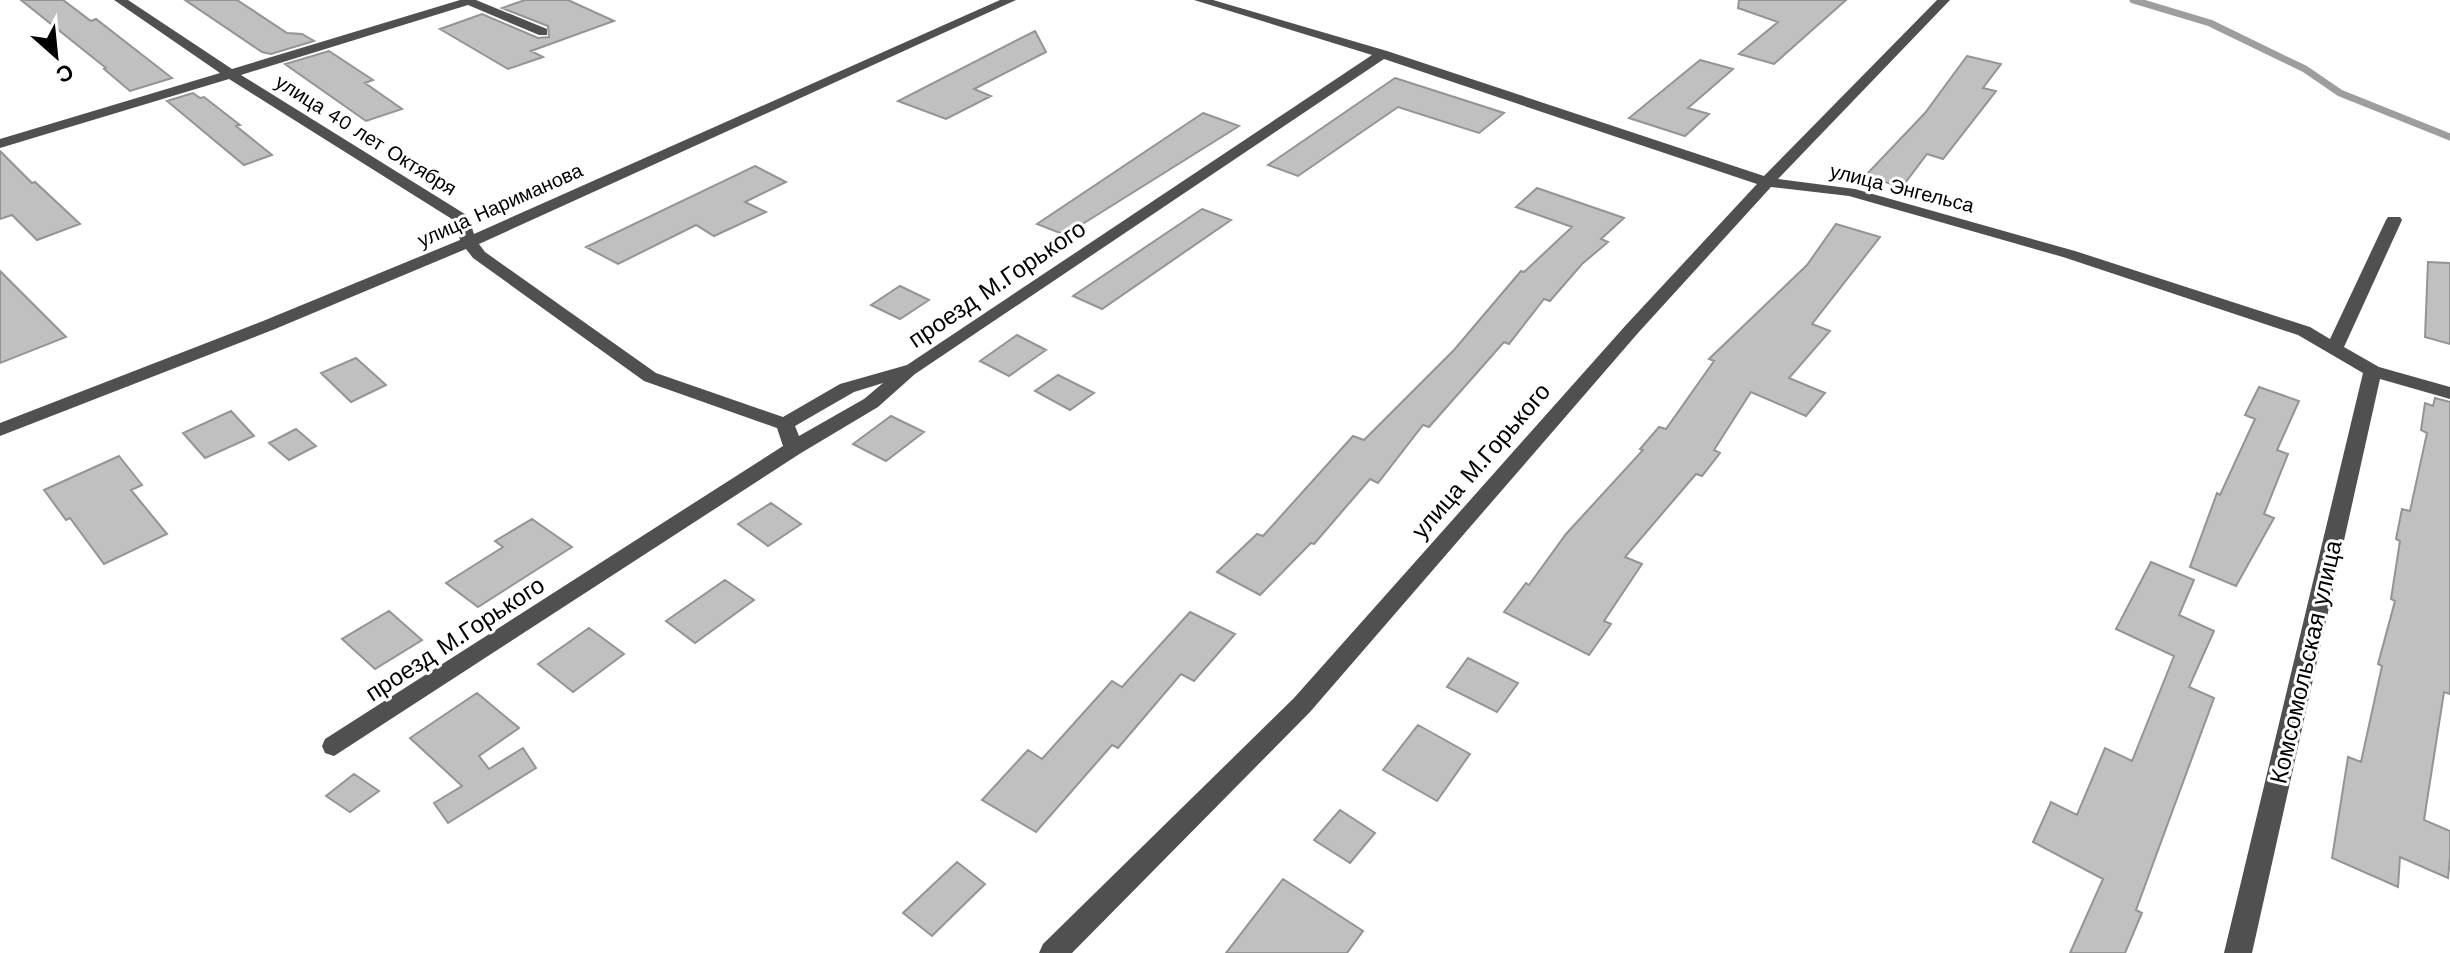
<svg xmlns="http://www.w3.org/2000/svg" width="2450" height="953" font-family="'Work Sans',sans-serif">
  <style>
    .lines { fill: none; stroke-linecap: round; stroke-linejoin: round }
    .stream { stroke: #9e9e9e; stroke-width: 7 }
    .building { fill: #c0c0c0; stroke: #949494; stroke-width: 2 }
    .minor { fill: #505050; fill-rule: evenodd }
    .labels { text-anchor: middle; stroke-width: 6; stroke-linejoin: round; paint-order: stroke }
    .far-street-label { font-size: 20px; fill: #000; stroke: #fff }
    .street-label { font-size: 24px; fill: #000; stroke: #fff }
  </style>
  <rect width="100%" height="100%" fill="#fff"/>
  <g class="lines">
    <path class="stream" d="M 2133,0 L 2210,23 L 2305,69 L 2340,93 L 2450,137"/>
  </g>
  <path class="building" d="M 21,0 L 63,0 L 91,21 L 96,19 L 172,78 L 130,91 L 104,69 L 106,68 Z
    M 185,0 L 237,0 L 287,33 L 302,34 L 314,41 L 271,54 L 262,52 Z
    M 525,0 L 568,0 L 614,21 L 531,51 L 543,57 L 508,69 L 440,29 L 482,14 L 538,38 L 549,37 L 548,26 L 502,8 Z
    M 1739,0 L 1846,0 L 1774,64 L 1739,54 L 1778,22 L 1738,8 Z
    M 1035,31 L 1046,52 L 974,89 L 991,96 L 946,119 L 898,101 Z
    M 329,51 L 373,80 L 365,83 L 402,109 L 366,121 L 285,64 Z
    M 1967,56 L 2001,64 L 1983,88 L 1996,91 L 1943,159 L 1927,154 L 1902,187 L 1865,176 L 1925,113 Z
    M 1700,60 L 1733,69 L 1688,108 L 1709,114 L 1685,136 L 1629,118 Z
    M 1395,78 L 1504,113 L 1479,133 L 1398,107 L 1298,176 L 1268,165 Z
    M 193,93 L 200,98 L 204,97 L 240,125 L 236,126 L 272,155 L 244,165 L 167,101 Z
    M 1203,113 L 1239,126 L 1065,235 L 1037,224 Z
    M 0,151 L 32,183 L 35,182 L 80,224 L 37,240 L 12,215 L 0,219 Z
    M 755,166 L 786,182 L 745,202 L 766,212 L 714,236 L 696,225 L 618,264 L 586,247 Z
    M 1537,188 L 1624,218 L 1601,239 L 1608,242 L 1582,264 L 1550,301 L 1544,299 L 1509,344 L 1504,342 L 1429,427 L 1423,425 L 1378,483 L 1370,479 L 1314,544 L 1311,543 L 1260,595 L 1217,572 L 1257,534 L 1263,536 L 1353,436 L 1364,440 L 1454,350 L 1521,271 L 1524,272 L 1572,227 L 1516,207 Z
    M 1202,209 L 1231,220 L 1102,309 L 1073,296 Z
    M 1836,224 L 1880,237 L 1812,324 L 1830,331 L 1789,378 L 1825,393 L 1806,416 L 1751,392 L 1714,450 L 1720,453 L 1702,476 L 1696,474 L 1625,557 L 1642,564 L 1604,621 L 1611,624 L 1589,655 L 1504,612 L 1526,583 L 1529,585 L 1566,534 L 1643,450 L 1640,449 L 1659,427 L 1666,429 L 1714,361 L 1709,359 L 1807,265 Z
    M 2428,262 L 2450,263 L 2450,344 L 2425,337 Z
    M 0,271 L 66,337 L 0,363 Z
    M 900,286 L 929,300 L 900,319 L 871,305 Z
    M 1017,335 L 1046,350 L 1009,376 L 980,361 Z
    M 356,358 L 386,385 L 351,402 L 321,373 Z
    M 1058,375 L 1094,393 L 1070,410 L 1035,391 Z
    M 2259,387 L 2299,401 L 2277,450 L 2288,454 L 2264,514 L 2274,518 L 2236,586 L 2190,567 L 2217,493 L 2220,495 L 2255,419 L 2245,415 Z
    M 2435,398 L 2450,402 L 2450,694 L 2444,692 L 2424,820 L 2450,831 L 2450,857 L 2448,878 L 2400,857 L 2398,887 L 2332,858 L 2348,757 L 2361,762 L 2382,666 L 2378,664 L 2395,601 L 2391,599 L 2400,541 L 2396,539 L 2402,509 L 2410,511 L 2427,433 L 2421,430 L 2425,403 L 2433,406 Z
    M 231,411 L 254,436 L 205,458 L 183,433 Z
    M 891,416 L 924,432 L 886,461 L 853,444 Z
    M 296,429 L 316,446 L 289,460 L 269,443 Z
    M 119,456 L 142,485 L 131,490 L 167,534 L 104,564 L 70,518 L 66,520 L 44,490 Z
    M 771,503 L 801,524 L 768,546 L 738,524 Z
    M 532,519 L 572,547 L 478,607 L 446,583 L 503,547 L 495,541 Z
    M 2151,562 L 2194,580 L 2179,615 L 2214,631 L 2189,687 L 2214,698 L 2136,910 L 2142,913 L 2125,953 L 2070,953 L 2103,879 L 2033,842 L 2051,802 L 2077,815 L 2105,748 L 2132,761 L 2174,656 L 2116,629 Z
    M 725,580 L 754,600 L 695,643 L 666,621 Z
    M 389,611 L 422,640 L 375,669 L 342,639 Z
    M 1190,612 L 1235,634 L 1194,681 L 1181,674 L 1118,748 L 1112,745 L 1036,832 L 982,800 L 1028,750 L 1042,759 L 1112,681 L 1122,687 Z
    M 589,628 L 624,654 L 573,692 L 538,664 Z
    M 1468,658 L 1518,683 L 1497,712 L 1447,687 Z
    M 477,693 L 519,728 L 479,756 L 489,769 L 523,748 L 536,768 L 448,823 L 434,803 L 462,786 L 410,738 Z
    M 1418,725 L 1470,754 L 1437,801 L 1383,770 Z
    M 354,774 L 379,791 L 350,812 L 326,796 Z
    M 1340,810 L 1375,833 L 1350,863 L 1314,840 Z
    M 957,862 L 985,884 L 932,936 L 903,913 Z
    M 1283,879 L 1363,931 L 1347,953 L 1226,953 Z"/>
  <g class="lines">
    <path class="minor" d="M 114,0 L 128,0 L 232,69 L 460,0 L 476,0 L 547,29 L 547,35 L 539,35 L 468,5 L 241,75 L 468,216 L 474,234 L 1000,0 L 1016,0 L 479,244 L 485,252 L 656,373 L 783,417 L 840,384 L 907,365 L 1372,55 L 1194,0 L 1213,0 L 1387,51 L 1764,176 L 1937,0 L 1950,0 L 1778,179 L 1855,189 L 2075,251 L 2310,327 L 2330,339 L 2386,220 L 2388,217 L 2400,217 L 2402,220 L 2344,347 L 2379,367 L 2450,387 L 2450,399 L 2380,379 L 2252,953 L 2224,953 L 2363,373 L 2298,335 L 2063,257 L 1849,196 L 1771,187 L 1638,333 L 1310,712 L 1072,953 L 1039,953 L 1043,944 L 1294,698 L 1626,325 L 1757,184 L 1384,59 L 915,374 L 878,407 L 801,453 L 334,756 L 325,753 L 322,746 L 325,739 L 783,446 L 777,428 L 644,381 L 473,258 L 466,249 L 275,329 L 0,436 L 0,423 L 263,321 L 460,240 L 455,221 L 229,79 L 0,148 L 0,139 L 220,73 ZM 883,383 L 864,399 L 799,436 L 795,426 L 854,392 Z"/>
  </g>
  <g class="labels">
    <g class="far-street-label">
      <text transform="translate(366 135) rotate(32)" y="7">улица 40 лет Октября</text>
      <text transform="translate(1902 188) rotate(14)" y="7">улица Энгельса</text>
      <text transform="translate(500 205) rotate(-24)" y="7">улица Нариманова</text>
    </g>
    <g class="street-label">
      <text transform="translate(997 284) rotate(-34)" y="8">проезд М.Горького</text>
      <text transform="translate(1481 461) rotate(-49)" y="8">улица М.Горького</text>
      <text transform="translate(455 639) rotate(-33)" y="8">проезд М.Горького</text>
      <text transform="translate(2306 662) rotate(-77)" y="8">Комсомольская улица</text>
    </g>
  </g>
  <g transform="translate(56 56) rotate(153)" stroke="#ffffff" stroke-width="6" paint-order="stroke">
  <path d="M0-6L14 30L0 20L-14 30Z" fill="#000000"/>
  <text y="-12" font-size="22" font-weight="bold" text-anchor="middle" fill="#000000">С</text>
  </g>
</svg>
